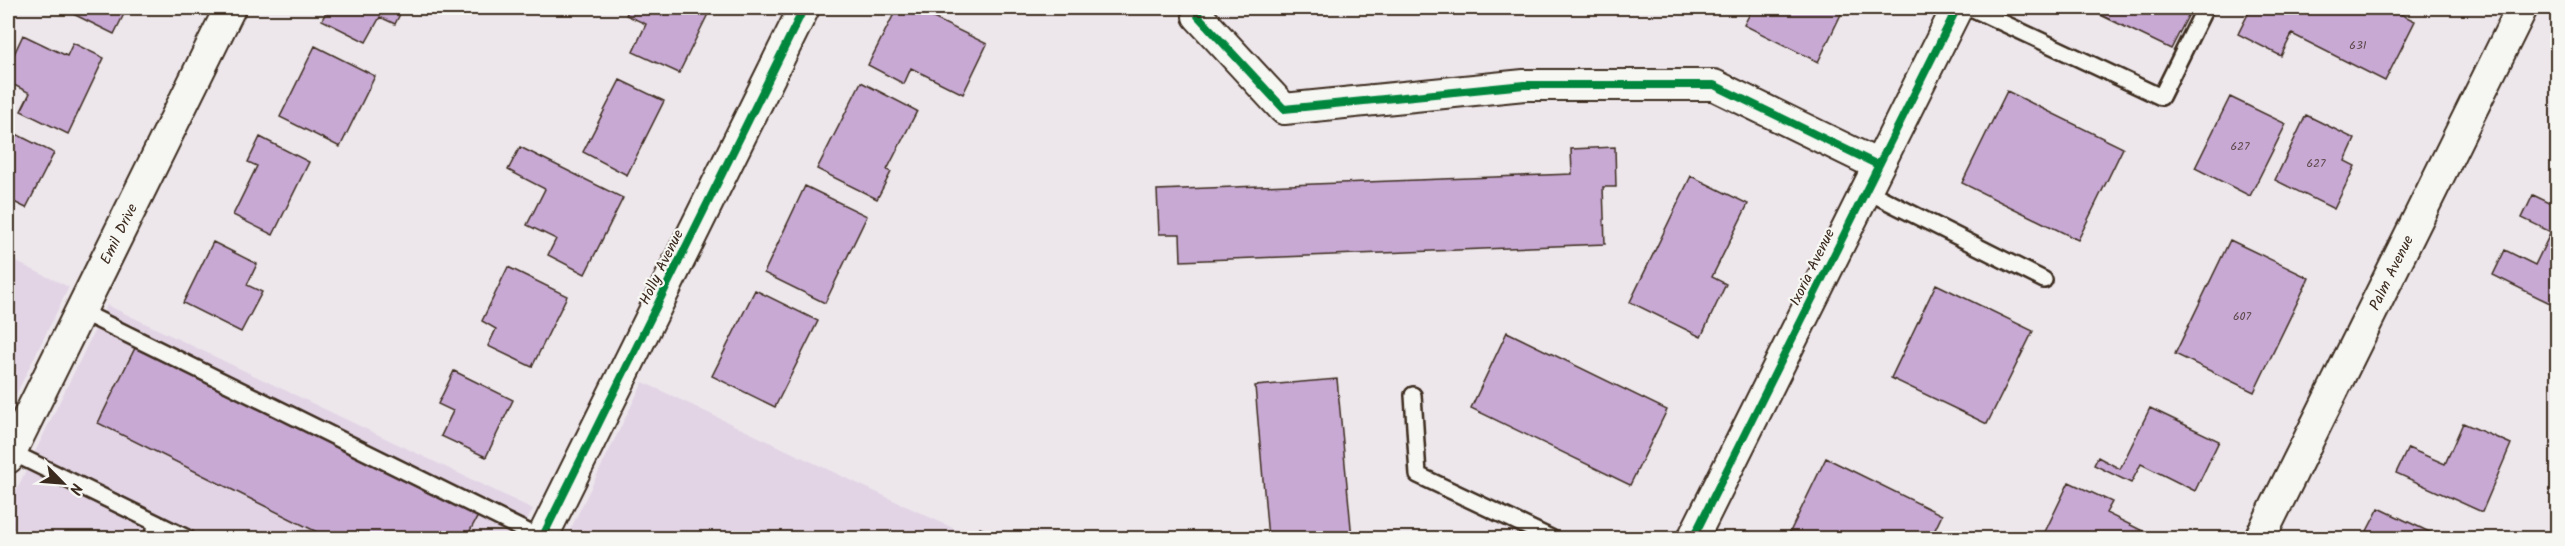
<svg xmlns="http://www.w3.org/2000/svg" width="2565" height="546" font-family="Kalam,sans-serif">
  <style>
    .built { fill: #e2d4e5 }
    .building { fill: #c8a9d4; stroke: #3b2a1e; stroke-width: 1.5 }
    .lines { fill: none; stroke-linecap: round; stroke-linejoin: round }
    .service-casing { stroke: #3b2a1e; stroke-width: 20 }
    .minor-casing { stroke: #3b2a1e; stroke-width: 34 }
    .service { stroke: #f6f6f2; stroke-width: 15 }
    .minor { stroke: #f6f6f2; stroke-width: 30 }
    .cycleway-casing { stroke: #f6f6f2; stroke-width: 11 }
    .cycleway { stroke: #00873e; stroke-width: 8 }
    .labels { text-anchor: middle; stroke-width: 4.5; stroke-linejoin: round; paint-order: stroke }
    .number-label { font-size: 12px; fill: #5e4a4c }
    .street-label { font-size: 15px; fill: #3b2a1e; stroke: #f6f6f2 }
  </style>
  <rect width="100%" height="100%" fill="#ede7ec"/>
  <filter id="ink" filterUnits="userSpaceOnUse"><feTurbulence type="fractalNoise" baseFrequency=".0167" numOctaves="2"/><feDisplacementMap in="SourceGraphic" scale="12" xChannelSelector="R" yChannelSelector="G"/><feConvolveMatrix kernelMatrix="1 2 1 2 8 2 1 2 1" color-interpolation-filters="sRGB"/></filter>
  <g filter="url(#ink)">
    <path class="built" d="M 8,258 L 69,287 L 8,411 Z
      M 107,305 L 533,509 L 518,538 L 8,538 L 8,507 Z
      M 643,382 L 797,455 L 974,538 L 566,538 Z"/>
    <path class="building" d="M 61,8 L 127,8 L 114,34 Z
      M 328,8 L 403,8 L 395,24 L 380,17 L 366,42 L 322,20 Z
      M 630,8 L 699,8 L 709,12 L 679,73 L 633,52 L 646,24 L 626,15 Z
      M 897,8 L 913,8 L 987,44 L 963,94 L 911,68 L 904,84 L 868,65 Z
      M 1753,8 L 1844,8 L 1818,62 L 1744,25 Z
      M 2086,8 L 2192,8 L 2171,49 Z
      M 2251,8 L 2388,8 L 2415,21 L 2385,81 L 2292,34 L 2281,56 L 2238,34 Z
      M 23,35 L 67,56 L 73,43 L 104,58 L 68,134 L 21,111 L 30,93 L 8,82 L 8,67 Z
      M 315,46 L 375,76 L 340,147 L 280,117 Z
      M 620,80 L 664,101 L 627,175 L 583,152 Z
      M 861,82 L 917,111 L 887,170 L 891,172 L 877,199 L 817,169 Z
      M 2007,91 L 2123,148 L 2078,240 L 1962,183 Z
      M 2230,97 L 2286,124 L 2250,196 L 2195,168 Z
      M 2306,115 L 2355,139 L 2345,161 L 2355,166 L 2334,209 L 2275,180 Z
      M 8,130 L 54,153 L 26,208 L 8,199 Z
      M 260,137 L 309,162 L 273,235 L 233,215 L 257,166 L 248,162 Z
      M 520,147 L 623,198 L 585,274 L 548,255 L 556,239 L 527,225 L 545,189 L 508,170 Z
      M 1615,147 L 1616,187 L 1603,187 L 1605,244 L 1181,261 L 1180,234 L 1159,234 L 1157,190 L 1572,174 L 1571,149 Z
      M 1691,176 L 1748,204 L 1712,277 L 1726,284 L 1701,337 L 1630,302 Z
      M 805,186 L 867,216 L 825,303 L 764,273 Z
      M 2533,195 L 2558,207 L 2558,307 L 2493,275 L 2505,250 L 2535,265 L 2551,232 L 2522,218 Z
      M 2230,240 L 2309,278 L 2254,392 L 2175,354 Z
      M 213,242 L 257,264 L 247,285 L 262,292 L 241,332 L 183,303 Z
      M 508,267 L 567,296 L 532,367 L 488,346 L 496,329 L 482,321 Z
      M 1936,284 L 2033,331 L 1987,424 L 1891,378 Z
      M 755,290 L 818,321 L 775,407 L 712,376 Z
      M 1507,332 L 1667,410 L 1630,485 L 1471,408 Z
      M 137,344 L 479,514 L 466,538 L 329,538 L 98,423 Z
      M 454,371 L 513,400 L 486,457 L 441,436 L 453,411 L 438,404 Z
      M 1337,379 L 1352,538 L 1268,538 L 1255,386 Z
      M 2150,408 L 2219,441 L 2195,491 L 2141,464 L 2131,483 L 2094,465 L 2098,457 L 2120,469 Z
      M 2463,423 L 2511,444 L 2482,512 L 2396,473 L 2408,448 L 2445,464 Z
      M 1826,458 L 1942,515 L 1931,538 L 1787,538 Z
      M 2069,482 L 2112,502 L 2106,513 L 2157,538 L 2042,538 Z
      M 2379,508 L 2442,538 L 2382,538 L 2367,531 Z
      M 980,528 L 1002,538 L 975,538 Z"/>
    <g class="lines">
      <g class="service-casing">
        <path id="service" d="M 1971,8 L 2161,97 L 2205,8
          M 1865,190 L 2044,280
          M 80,311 L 540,538
          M 1413,395 L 1418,475 L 1551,538
          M 11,452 L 187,538
          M 151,538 L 158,524"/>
      </g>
      <g class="minor-casing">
        <g id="minor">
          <path d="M 1199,8 L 1198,16 L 1284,109 L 1524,85 L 1714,85 L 1878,165"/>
          <path id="s1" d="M 8,458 L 230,8"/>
          <path d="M 542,538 L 804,8"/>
          <path d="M 1693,538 L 1957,8"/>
          <path id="s2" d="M 2260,538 L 2522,8"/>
        </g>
      </g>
      <use href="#service" class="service"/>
      <use href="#minor" class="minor"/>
      <g class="cycleway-casing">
        <path id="cycleway" d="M 1199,8 L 1198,16 L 1284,109 L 1524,85 L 1714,85 L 1878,165
          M 542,538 L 804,8
          M 1693,538 L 1957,8"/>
      </g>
      <use href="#cycleway" class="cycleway"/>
    </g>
  </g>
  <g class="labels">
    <g class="number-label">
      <text x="2358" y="49">631</text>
      <text x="2240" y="150">627</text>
      <text x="2316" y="167">627</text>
      <text x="2242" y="320">607</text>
    </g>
    <g class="street-label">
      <text dy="5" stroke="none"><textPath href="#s1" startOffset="250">Emil Drive</textPath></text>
      <text transform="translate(661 267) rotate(-64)" y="5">Holly Avenue</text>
      <text transform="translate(1812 267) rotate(-64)" y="5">Ixoria Avenue</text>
      <text dy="5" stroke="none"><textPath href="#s2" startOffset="296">Palm Avenue</textPath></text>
    </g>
  </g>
  <rect width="2565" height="546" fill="none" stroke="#f6f6f2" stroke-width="30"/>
  <rect x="15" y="15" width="2535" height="516" fill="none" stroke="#3b2a1e" stroke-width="2" filter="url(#ink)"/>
  <g transform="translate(63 483) rotate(115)" stroke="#f6f6f2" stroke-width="4.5" paint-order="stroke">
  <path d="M0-4.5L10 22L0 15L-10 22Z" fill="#3b2a1e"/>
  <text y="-9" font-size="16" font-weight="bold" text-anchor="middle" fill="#3b2a1e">N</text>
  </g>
</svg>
